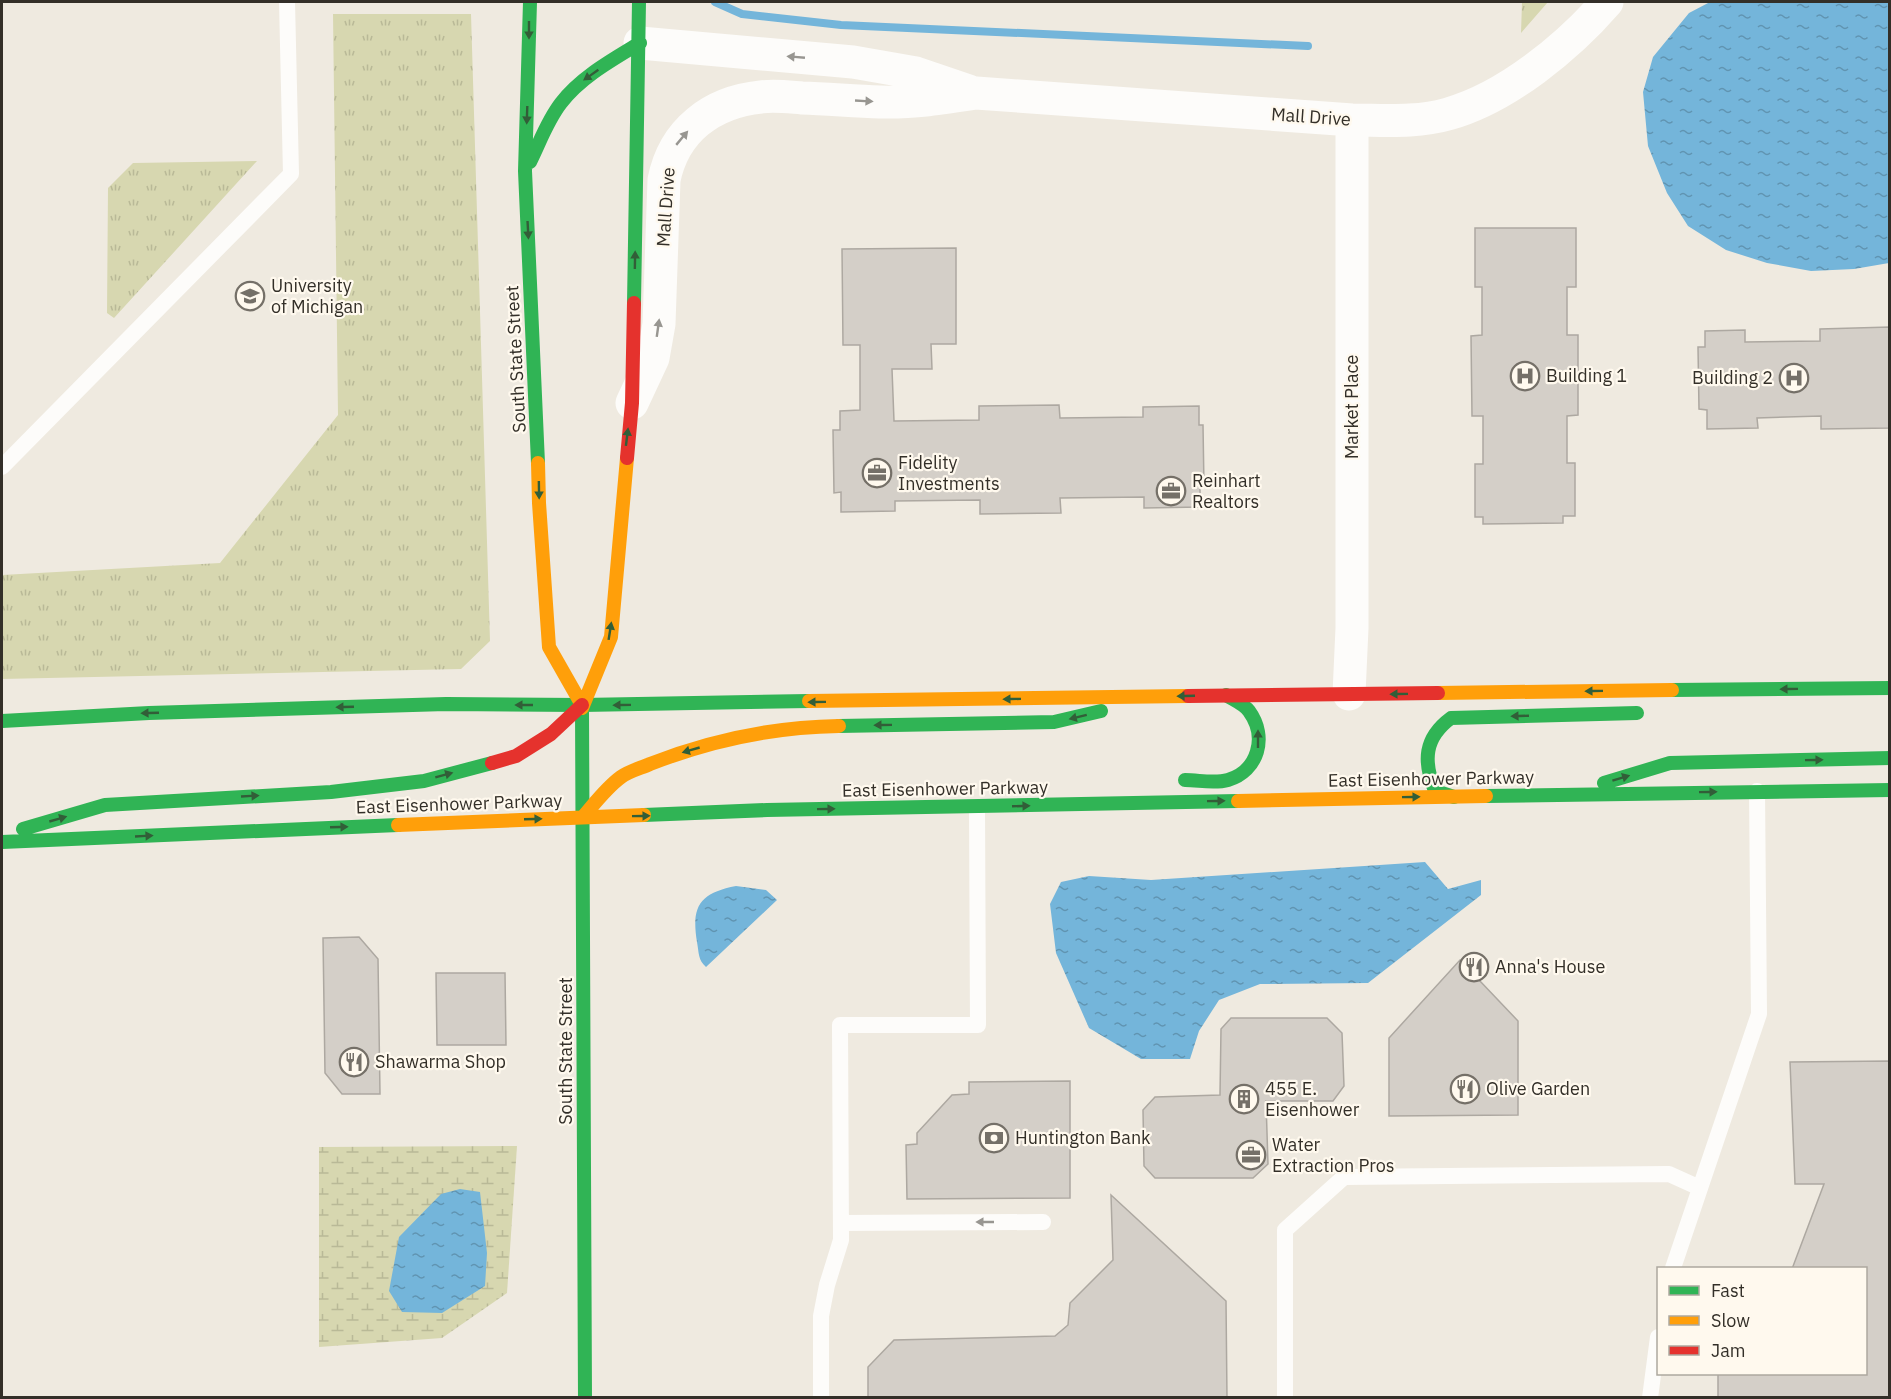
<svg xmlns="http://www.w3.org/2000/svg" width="1891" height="1399" font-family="'IBM Plex Sans',sans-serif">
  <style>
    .grass { fill: url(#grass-tufts) }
    .wetland { fill: url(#wetland-marsh) }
    .water { fill: url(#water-ripples) }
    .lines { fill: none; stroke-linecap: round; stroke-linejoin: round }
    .stream { stroke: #74b5da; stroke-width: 8 }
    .building { fill: #d4cfc8; stroke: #ada8a1; stroke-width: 1.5 }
    .lane { stroke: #fdfcfa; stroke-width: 16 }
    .street { stroke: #fdfcfa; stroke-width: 33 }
    .fast { stroke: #30b455; stroke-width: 14 }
    .slow { stroke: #ff9f0a; stroke-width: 14 }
    .jam { stroke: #e5322d; stroke-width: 14 }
    .oneway { fill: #325e38 }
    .oneway2 { fill: #989691 }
    .labels { text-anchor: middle; stroke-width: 4.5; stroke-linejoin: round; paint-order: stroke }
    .street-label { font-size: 18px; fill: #332f28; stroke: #fff9ee }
    .poi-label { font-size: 18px; fill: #332f28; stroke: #fff9ee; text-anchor: start }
  </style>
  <defs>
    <pattern id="grass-tufts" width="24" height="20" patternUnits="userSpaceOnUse" patternTransform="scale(1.5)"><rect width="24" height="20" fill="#d7d7b0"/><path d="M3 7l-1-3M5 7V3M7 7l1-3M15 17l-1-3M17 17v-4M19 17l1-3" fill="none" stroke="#b9b997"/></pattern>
    <pattern id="wetland-marsh" width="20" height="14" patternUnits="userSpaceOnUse" patternTransform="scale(1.5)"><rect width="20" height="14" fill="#d7d7b0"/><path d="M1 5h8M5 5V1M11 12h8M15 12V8" fill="none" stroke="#b9b997"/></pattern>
    <pattern id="water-ripples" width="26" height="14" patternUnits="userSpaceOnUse" patternTransform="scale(1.5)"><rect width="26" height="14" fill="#74b5da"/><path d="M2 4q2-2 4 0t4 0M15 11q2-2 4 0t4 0" fill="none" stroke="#6094b1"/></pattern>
  </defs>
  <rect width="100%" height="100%" fill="#efeae0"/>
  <path class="grass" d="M 1522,2 L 1548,2 L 1521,33 Z
    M 333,14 L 471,14 L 490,641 L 461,669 L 2,679 L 2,575 L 220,563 L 338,415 Z
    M 257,161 L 114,318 L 107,313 L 108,188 L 133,163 Z"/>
  <path class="wetland" d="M 517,1146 L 507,1293 L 442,1338 L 319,1347 L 319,1147 Z"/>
  <path class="water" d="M 1710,2 L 1889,2 L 1889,263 L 1854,269 L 1811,271 L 1767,263 L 1726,250 L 1688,226 L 1667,193 L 1648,146 L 1643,92 L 1653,57 L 1689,13 Z
    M 1425,862 L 1448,889 L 1481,880 L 1481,895 L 1368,983 L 1260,984 L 1219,1000 L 1199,1031 L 1190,1059 L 1141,1059 L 1089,1028 L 1056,953 L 1050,904 L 1061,882 L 1089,876 L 1151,880 Z
    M 736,886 L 766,890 L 777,900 L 706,967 C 698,960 699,953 697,942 C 691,906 700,893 736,886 Z
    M 460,1189 L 480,1192 L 487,1253 L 485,1286 L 442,1313 L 402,1312 L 389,1291 L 399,1237 L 441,1194 Z"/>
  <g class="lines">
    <path class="stream" d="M 715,2 L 742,14 L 841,25 L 1308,46"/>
  </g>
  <path class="building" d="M 1475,228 L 1576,228 L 1576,287 L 1567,287 L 1567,335 L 1578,335 L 1578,415 L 1567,416 L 1567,463 L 1575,463 L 1575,516 L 1563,516 L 1563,523 L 1483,524 L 1483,517 L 1475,517 L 1475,464 L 1483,464 L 1483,416 L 1472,416 L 1471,336 L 1482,335 L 1482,287 L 1475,287 Z
    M 956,248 L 956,344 L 931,344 L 932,369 L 892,369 L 894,421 L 979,420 L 979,406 L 1059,405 L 1060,418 L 1143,417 L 1143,407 L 1199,406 L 1199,425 L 1203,425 L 1204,487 L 1200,487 L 1200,507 L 1144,508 L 1144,497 L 1060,498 L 1061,513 L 980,514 L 980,500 L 895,501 L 895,511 L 841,512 L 841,492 L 834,493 L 833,430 L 840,430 L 840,411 L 860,410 L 860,345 L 843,345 L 842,249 Z
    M 1890,327 L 1890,428 L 1821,429 L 1821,416 L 1757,418 L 1758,428 L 1707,429 L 1707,410 L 1699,409 L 1698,347 L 1705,347 L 1705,331 L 1745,330 L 1745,342 L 1820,341 L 1820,329 Z
    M 359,937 L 378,959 L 380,1094 L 342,1094 L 325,1073 L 323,938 Z
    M 1460,960 L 1518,1021 L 1518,1115 L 1389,1116 L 1389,1038 Z
    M 436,973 L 505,973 L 506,1045 L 437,1045 Z
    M 1231,1018 L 1327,1018 L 1342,1033 L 1344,1086 L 1333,1101 L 1266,1101 L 1268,1164 L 1253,1178 L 1155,1178 L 1144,1166 L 1143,1110 L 1155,1097 L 1220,1095 L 1221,1029 Z
    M 1890,1061 L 1890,1398 L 1718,1398 L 1718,1374 L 1866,1374 L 1866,1269 L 1792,1269 L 1824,1184 L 1795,1184 L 1790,1062 Z
    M 1070,1081 L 1070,1198 L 907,1199 L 906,1145 L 917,1144 L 917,1133 L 952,1095 L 969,1094 L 969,1082 Z
    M 1111,1195 L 1226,1301 L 1227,1398 L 868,1398 L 868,1367 L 894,1340 L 1055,1336 L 1068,1325 L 1070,1303 L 1113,1260 Z"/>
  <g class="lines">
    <path class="lane" d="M 2,467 L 291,174 L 287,2
      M 841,1223 L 1043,1222
      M 1673,1268 L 1759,1014 L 1757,791
      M 821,1398 L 821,1316 L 827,1285 L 841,1240 L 840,1025 L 978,1025 L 977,807
      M 1285,1398 L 1285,1230 L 1344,1177 L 1669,1174 L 1700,1188
      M 1650,1398 L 1658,1337"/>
    <path class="street" d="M 640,43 L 853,62 L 916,73 L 969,91
      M 632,403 L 653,358 L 659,324 L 664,180 C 674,130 712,102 761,97 C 774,95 789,97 802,98 C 828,99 854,101 880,102 C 912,103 944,98 976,93 L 1352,120 C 1383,120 1417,123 1448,114 C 1506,98 1568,47 1607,2
      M 1349,694 L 1352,628 L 1352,120"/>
    <path class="fast" d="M 530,2 L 525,171 L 538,463
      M 530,162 C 540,142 547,121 561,103 C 581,77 612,60 640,43
      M 634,303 L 639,2
      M 1672,690 L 1890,688
      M 582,708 L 585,1398
      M 2,721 L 149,713 L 446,704 L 582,705 L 809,701
      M 839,726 L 1054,722 L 1101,711
      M 1185,780 C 1199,780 1214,784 1228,780 C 1258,771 1268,737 1249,711 C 1244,704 1234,700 1226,695
      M 1604,783 L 1670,763 L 1890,758
      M 1486,796 L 1890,790
      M 1454,797 L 1435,791 C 1423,761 1424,738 1451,718 L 1637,713
      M 644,815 L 767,810 L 1238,801
      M 23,829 L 105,805 L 331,792 L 424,781 L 492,763
      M 2,842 L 398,825"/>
    <path class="slow" d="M 538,463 L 539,503 L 549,647 L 582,705
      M 1438,693 L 1672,690
      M 809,701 L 1188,696
      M 582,708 L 611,637 L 627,458
      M 1238,801 L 1486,796
      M 583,817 C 595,803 606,788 621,777 C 629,771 641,768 650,764 C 709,741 775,727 839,726
      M 398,825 L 644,815"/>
    <path class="jam" d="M 627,458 L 632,403 L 634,303
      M 1188,696 L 1438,693
      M 492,763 L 516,756 L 551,734 L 582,705"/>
  </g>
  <defs><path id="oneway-solid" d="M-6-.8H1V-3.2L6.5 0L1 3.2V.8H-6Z" transform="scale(1.5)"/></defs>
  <g class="oneway">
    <use href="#oneway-solid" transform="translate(529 30) rotate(90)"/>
    <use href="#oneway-solid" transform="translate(591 75) rotate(145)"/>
    <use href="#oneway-solid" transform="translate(527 115) rotate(92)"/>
    <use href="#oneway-solid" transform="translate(528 230) rotate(87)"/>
    <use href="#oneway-solid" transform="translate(635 260) rotate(-89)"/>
    <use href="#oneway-solid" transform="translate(627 437) rotate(-83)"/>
    <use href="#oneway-solid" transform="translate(539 490) rotate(89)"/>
    <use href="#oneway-solid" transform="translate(610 631) rotate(-81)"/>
    <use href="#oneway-solid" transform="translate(1789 689) rotate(179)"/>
    <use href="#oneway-solid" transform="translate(1594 691) rotate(179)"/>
    <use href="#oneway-solid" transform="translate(1399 694) rotate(179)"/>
    <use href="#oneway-solid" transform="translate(1186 696) rotate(178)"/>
    <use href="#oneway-solid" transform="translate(1012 699) rotate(179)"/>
    <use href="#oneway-solid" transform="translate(817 702) rotate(179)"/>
    <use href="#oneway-solid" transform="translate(524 705) rotate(-180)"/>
    <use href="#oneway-solid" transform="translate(622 705) rotate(179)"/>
    <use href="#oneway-solid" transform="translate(345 707) rotate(178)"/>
    <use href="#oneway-solid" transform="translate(150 713) rotate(178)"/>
    <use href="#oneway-solid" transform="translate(1520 716) rotate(178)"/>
    <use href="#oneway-solid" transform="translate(1078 717) rotate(166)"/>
    <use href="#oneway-solid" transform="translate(883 725) rotate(179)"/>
    <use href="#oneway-solid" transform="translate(1258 739) rotate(-90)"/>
    <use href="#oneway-solid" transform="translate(691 750) rotate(164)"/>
    <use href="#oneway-solid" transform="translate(1814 760) rotate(-1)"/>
    <use href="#oneway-solid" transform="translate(444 775) rotate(-15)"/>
    <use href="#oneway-solid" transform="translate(1621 778) rotate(-17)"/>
    <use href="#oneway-solid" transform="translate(1708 792) rotate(-1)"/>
    <use href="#oneway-solid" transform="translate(250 796) rotate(-3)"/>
    <use href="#oneway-solid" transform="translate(1411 797) rotate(-1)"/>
    <use href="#oneway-solid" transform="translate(1216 801) rotate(-1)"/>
    <use href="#oneway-solid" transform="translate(1021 806) rotate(-2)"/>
    <use href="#oneway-solid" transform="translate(826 809) rotate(-1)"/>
    <use href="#oneway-solid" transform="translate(641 816) rotate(-1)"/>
    <use href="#oneway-solid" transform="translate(58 819) rotate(-16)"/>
    <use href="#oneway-solid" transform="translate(533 819) rotate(-2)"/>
    <use href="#oneway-solid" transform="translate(339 827) rotate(-2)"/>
    <use href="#oneway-solid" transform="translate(144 836) rotate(-3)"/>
  </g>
  <g class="oneway2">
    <use href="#oneway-solid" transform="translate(796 57) rotate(-175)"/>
    <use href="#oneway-solid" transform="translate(864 101) rotate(3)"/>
    <use href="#oneway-solid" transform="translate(682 138) rotate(-50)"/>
    <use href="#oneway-solid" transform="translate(658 328) rotate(-82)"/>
    <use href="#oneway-solid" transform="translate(985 1222) rotate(180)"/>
  </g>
  <defs>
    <g id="university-ring" transform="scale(1.5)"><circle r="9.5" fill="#fff9ee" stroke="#757068" stroke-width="1.5"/><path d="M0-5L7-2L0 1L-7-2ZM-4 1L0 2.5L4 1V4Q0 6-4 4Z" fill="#757068"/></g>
    <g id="hospital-ring" transform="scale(1.5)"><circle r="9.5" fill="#fff9ee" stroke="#757068" stroke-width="1.5"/><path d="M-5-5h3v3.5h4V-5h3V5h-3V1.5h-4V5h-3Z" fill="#757068"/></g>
    <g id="office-ring" transform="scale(1.5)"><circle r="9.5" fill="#fff9ee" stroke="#757068" stroke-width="1.5"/><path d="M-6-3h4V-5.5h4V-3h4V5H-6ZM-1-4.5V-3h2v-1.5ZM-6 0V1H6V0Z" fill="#757068"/></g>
    <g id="restaurant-ring" transform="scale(1.5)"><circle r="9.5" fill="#fff9ee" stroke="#757068" stroke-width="1.5"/><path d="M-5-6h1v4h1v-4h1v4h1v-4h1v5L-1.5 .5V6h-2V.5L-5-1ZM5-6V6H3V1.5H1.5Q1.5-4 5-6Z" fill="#757068"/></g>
    <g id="building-ring" transform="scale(1.5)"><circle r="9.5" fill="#fff9ee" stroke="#757068" stroke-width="1.5"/><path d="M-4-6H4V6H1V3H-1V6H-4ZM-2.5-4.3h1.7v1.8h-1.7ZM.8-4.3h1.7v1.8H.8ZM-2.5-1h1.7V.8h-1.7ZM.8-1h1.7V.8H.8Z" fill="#757068"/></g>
    <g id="bank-ring" transform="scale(1.5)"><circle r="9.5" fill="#fff9ee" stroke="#757068" stroke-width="1.5"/><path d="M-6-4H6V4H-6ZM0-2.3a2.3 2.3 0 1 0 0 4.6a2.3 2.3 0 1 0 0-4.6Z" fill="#757068"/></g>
  </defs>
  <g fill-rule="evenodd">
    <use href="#university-ring" x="250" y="296"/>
    <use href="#hospital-ring" x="1525" y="376"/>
    <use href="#hospital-ring" x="1794" y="378"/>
    <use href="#office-ring" x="877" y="473"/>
    <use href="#office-ring" x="1171" y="491"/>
    <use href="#restaurant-ring" x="1474" y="967"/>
    <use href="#restaurant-ring" x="354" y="1062"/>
    <use href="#restaurant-ring" x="1465" y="1089"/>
    <use href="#building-ring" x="1244" y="1099"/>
    <use href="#bank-ring" x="994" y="1138"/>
    <use href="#office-ring" x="1251" y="1155"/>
  </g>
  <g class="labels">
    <g class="street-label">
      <text transform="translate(1311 117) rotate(4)" y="6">Mall Drive</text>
      <text transform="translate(666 207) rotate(-86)" y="6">Mall Drive</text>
      <text transform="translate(516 359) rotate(-93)" y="6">South State Street</text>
      <text transform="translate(1352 407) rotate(-90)" y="6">Market Place</text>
      <text transform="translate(1431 779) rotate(-1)" y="6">East Eisenhower Parkway</text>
      <text transform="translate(945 789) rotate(-1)" y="6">East Eisenhower Parkway</text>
      <text transform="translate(459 804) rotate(-2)" y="6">East Eisenhower Parkway</text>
      <text transform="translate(566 1051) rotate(-90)" y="6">South State Street</text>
    </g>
    <g class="poi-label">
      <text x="271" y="292">University<tspan x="271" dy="21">of Michigan</tspan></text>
      <text x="1546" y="382">Building 1</text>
      <text x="1773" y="384" text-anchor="end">Building 2</text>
      <text x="898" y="469">Fidelity<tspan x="898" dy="21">Investments</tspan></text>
      <text x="1192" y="487">Reinhart<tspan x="1192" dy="21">Realtors</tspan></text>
      <text x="1495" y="973">Anna's House</text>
      <text x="375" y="1068">Shawarma Shop</text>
      <text x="1265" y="1095">455 E.<tspan x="1265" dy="21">Eisenhower</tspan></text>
      <text x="1486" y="1095">Olive Garden</text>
      <text x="1015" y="1144">Huntington Bank</text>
      <text x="1272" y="1151">Water<tspan x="1272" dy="21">Extraction Pros</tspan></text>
    </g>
  </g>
  <rect width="1891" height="1399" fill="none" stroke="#332f28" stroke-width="6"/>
  <rect x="1657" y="1267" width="210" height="108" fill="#fff9ee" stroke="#ada89f" stroke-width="1.5"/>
  <rect x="1669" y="1286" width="30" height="9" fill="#30b455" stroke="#ada89f" stroke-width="1.5"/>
  <text x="1711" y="1297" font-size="18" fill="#332f28">Fast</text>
  <rect x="1669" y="1316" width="30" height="9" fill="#ff9f0a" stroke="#ada89f" stroke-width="1.5"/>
  <text x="1711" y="1327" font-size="18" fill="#332f28">Slow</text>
  <rect x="1669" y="1346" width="30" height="9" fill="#e5322d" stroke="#ada89f" stroke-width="1.5"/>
  <text x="1711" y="1357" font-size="18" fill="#332f28">Jam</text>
</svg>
